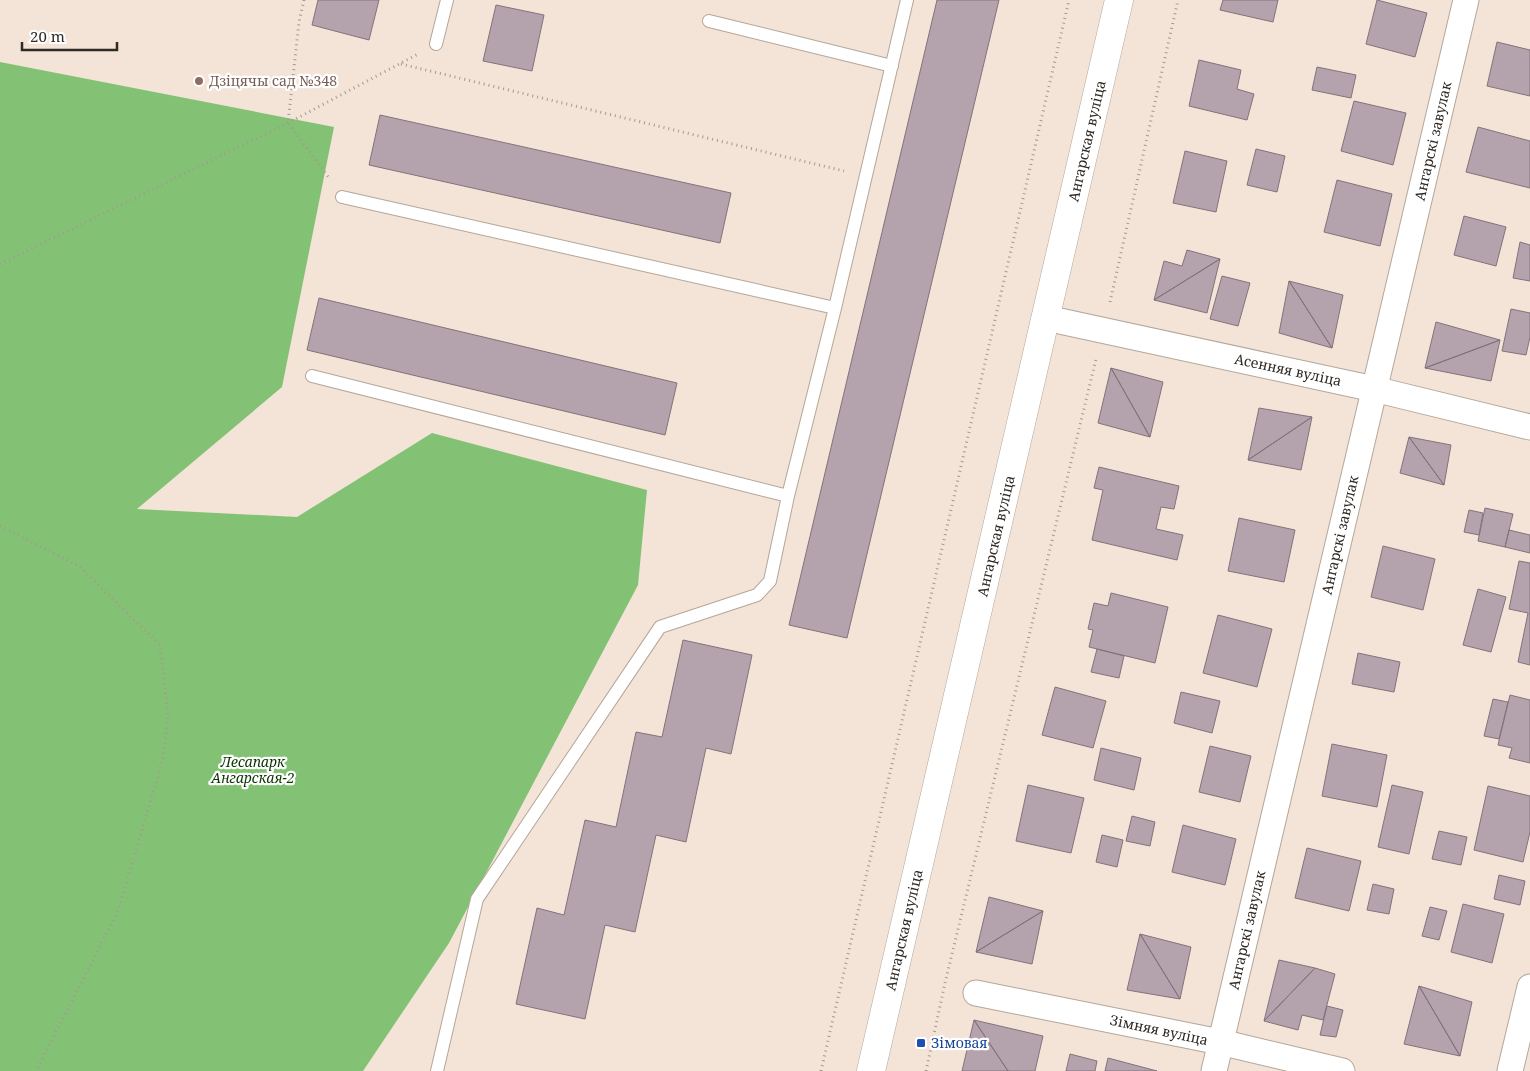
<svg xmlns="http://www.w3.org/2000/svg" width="1530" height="1071" font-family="'Noto Serif',serif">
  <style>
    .forest { fill: #83c275 }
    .building { fill: #b4a3ad; stroke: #82727b }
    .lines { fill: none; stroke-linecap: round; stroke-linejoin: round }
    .service-casing { stroke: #b4a69a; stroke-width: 14 }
    .minor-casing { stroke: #b4a69a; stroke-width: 27 }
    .secondary-casing { stroke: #b4a69a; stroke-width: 29 }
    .path { stroke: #a49990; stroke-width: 3; stroke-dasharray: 1 4; stroke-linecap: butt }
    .service { stroke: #fff; stroke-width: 12 }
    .minor { stroke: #fff; stroke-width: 25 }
    .secondary { stroke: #fff; stroke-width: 28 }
    .education-dot { fill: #8d6e63; stroke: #fff; stroke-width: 2 }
    .transit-dot { fill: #1a4fb4; stroke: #fff; stroke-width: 2 }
    .labels { text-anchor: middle; stroke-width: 4.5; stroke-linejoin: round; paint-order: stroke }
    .education-label { font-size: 14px; fill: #785e54; stroke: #fff; text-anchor: start }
    .street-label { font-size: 14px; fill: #2f2a25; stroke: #fff }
    .park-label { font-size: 14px; font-style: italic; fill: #0b3601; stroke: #fff }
    .transit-label { font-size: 14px; fill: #164399; stroke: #fff; text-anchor: start }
  </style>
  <rect width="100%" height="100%" fill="#f3e4d7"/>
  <path class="forest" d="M 0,62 L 334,127 L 282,387 L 137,509 L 297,517 L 432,433 L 647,490 L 638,585 L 449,943 L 363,1071 L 0,1071 Z"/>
  <path class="building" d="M 318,0 L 379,0 L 369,40 L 312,25 Z
    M 937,0 L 999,0 L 847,638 L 789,625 Z
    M 1223,0 L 1278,0 L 1273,22 L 1220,10 Z
    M 1377,0 L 1427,13 L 1415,57 L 1366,44 Z
    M 496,5 L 544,15 L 532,71 L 483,61 Z
    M 1497,42 L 1530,50 L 1530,96 L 1487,86 Z
    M 1199,60 L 1241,70 L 1237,89 L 1254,94 L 1247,120 L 1189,106 Z
    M 1317,67 L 1356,75 L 1351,98 L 1312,90 Z
    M 1354,101 L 1406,113 L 1393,165 L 1341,151 Z
    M 380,115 L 731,193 L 720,243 L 369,165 Z
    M 1478,127 L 1530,141 L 1530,188 L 1466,172 Z
    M 1256,149 L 1285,156 L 1277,192 L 1247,185 Z
    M 1185,151 L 1227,161 L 1216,212 L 1173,203 Z
    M 1337,180 L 1392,194 L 1380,246 L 1324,232 Z
    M 1464,216 L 1506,227 L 1496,266 L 1454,255 Z
    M 1520,242 L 1530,245 L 1530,281 L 1513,278 Z
    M 1187,250 L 1220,259 L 1154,300 L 1164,261 L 1182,266 Z
    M 1220,259 L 1207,313 L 1154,300 Z
    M 1222,276 L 1250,283 L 1238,326 L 1210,319 Z
    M 1289,281 L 1332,348 L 1279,333 Z
    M 1289,281 L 1343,295 L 1332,348 Z
    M 319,298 L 677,383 L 665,435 L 307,350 Z
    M 1511,309 L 1530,313 L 1530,337 L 1526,355 L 1502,351 Z
    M 1436,322 L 1500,340 L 1425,368 Z
    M 1500,340 L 1491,381 L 1425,368 Z
    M 1111,368 L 1150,437 L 1098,423 Z
    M 1111,368 L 1163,382 L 1150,437 Z
    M 1259,408 L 1312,417 L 1248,460 Z
    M 1312,417 L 1301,470 L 1248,460 Z
    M 1409,437 L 1444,485 L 1400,473 Z
    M 1409,437 L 1451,445 L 1444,485 Z
    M 1099,467 L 1179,486 L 1174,509 L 1161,507 L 1156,529 L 1183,535 L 1177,560 L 1092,540 L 1103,490 L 1094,488 Z
    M 1485,508 L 1513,514 L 1505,547 L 1478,541 Z
    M 1469,510 L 1483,513 L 1479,535 L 1464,532 Z
    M 1239,518 L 1295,530 L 1284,582 L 1228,571 Z
    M 1509,530 L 1530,535 L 1530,553 L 1505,547 Z
    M 1383,546 L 1435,559 L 1423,610 L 1371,597 Z
    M 1519,561 L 1530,563 L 1530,665 L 1518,662 L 1528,613 L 1509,609 Z
    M 1478,589 L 1506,597 L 1491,652 L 1463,645 Z
    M 1111,593 L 1168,607 L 1155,663 L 1089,647 L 1093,630 L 1088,629 L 1094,603 L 1108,606 Z
    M 1218,615 L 1272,629 L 1257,687 L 1203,673 Z
    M 683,640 L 752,655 L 731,754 L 706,748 L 686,842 L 656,835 L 635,932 L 605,925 L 585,1019 L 516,1004 L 537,908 L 564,915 L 585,820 L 616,827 L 636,732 L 662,737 Z
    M 1097,649 L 1124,656 L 1119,678 L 1091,672 Z
    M 1358,653 L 1400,662 L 1394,692 L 1352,684 Z
    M 1055,687 L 1106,701 L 1093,748 L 1042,735 Z
    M 1181,692 L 1220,701 L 1212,733 L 1174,723 Z
    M 1510,695 L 1530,700 L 1530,763 L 1509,758 L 1512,748 L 1498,745 Z
    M 1493,699 L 1508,702 L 1499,739 L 1484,736 Z
    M 1332,744 L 1387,755 L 1377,807 L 1322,796 Z
    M 1210,746 L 1251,756 L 1240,802 L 1199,792 Z
    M 1101,748 L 1141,758 L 1134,790 L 1094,780 Z
    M 1028,785 L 1084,798 L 1071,853 L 1016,841 Z
    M 1392,785 L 1423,792 L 1409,854 L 1378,847 Z
    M 1488,786 L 1530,796 L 1530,832 L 1523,862 L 1474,850 Z
    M 1132,816 L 1155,822 L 1150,846 L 1126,841 Z
    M 1183,825 L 1236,839 L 1225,885 L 1172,872 Z
    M 1439,831 L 1467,837 L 1461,865 L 1432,859 Z
    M 1102,835 L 1123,840 L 1117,867 L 1096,862 Z
    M 1307,848 L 1361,861 L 1349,911 L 1295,898 Z
    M 1499,875 L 1525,881 L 1520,905 L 1494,899 Z
    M 1373,884 L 1394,889 L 1389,914 L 1367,910 Z
    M 989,897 L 1043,911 L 976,952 Z
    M 1463,904 L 1504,914 L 1492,963 L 1451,952 Z
    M 1430,907 L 1447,911 L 1439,940 L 1422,936 Z
    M 1043,911 L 1032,964 L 976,952 Z
    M 1140,934 L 1191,947 L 1180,999 Z
    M 1140,934 L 1180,999 L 1127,990 Z
    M 1279,960 L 1315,968 L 1264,1021 Z
    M 1315,968 L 1335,974 L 1323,1020 L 1302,1015 L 1298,1030 L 1264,1021 Z
    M 1419,986 L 1472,1002 L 1460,1056 Z
    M 1419,986 L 1460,1056 L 1404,1044 Z
    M 1327,1006 L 1343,1010 L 1336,1037 L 1320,1035 Z
    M 974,1020 L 1008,1071 L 962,1071 Z
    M 974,1020 L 1043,1036 L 1035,1071 L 1008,1071 Z
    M 1070,1054 L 1097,1061 L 1095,1071 L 1066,1071 Z
    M 1108,1058 L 1157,1071 L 1105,1071 Z"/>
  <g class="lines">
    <g class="service-casing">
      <path id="service" d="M 709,21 L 892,66
        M 436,44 L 447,0
        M 342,197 L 835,308
        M 312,376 L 788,496
        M 437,1071 L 477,899 L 660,627 L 757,595 L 770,581 L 788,496 L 835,308 L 907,0"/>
    </g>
    <g class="minor-casing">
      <path id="minor" d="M 1046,318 L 1374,389 L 1530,427
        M 976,993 L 1220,1042 L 1342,1071
        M 1214,1071 L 1466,0
        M 1510,1071 L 1530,987"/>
    </g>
    <g class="secondary-casing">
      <path id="secondary" d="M 871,1071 L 1119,0"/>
    </g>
    <path class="path" d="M 304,0 L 299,22 L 288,123 L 329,178
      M 401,64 L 844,171
      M 0,264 L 288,123 L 418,54
      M 1110,302 L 1178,0
      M 0,526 L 79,566 L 160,645 L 168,715 L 163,759 L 118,911 L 36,1071
      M 821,1071 L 1069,0
      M 926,1071 L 945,983 L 1096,359"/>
    <use href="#service" class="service"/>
    <use href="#minor" class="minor"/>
    <use href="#secondary" class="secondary"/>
  </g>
  <circle class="education-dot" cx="199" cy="81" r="5"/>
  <rect class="transit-dot" x="916" y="1038" width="10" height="10" rx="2.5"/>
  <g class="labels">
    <g class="education-label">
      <text x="209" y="86">Дзіцячы сад №348</text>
    </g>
    <g class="street-label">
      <text transform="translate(1087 141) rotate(-77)" y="5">Ангарская вуліца</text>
      <text transform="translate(1433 141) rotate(-77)" y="5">Ангарскі завулак</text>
      <text transform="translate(1288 370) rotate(12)" y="5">Асенняя вуліца</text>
      <text transform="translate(1340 535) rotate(-77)" y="5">Ангарскі завулак</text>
      <text transform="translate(996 536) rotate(-77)" y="5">Ангарская вуліца</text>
      <text transform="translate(904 930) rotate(-77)" y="5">Ангарская вуліца</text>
      <text transform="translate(1247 930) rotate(-77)" y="5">Ангарскі завулак</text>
      <text transform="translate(1159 1030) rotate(12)" y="5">Зімняя вуліца</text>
    </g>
    <g class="park-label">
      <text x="253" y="767">Лесапарк<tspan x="253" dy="16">Ангарская-2</tspan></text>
    </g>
    <g class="transit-label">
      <text x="931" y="1048">Зімовая</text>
    </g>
  </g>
  <path d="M22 42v8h95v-8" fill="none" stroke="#2f2a25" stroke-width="2.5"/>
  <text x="30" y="42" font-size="15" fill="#2f2a25" stroke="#ffffff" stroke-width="4" paint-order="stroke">20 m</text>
</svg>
